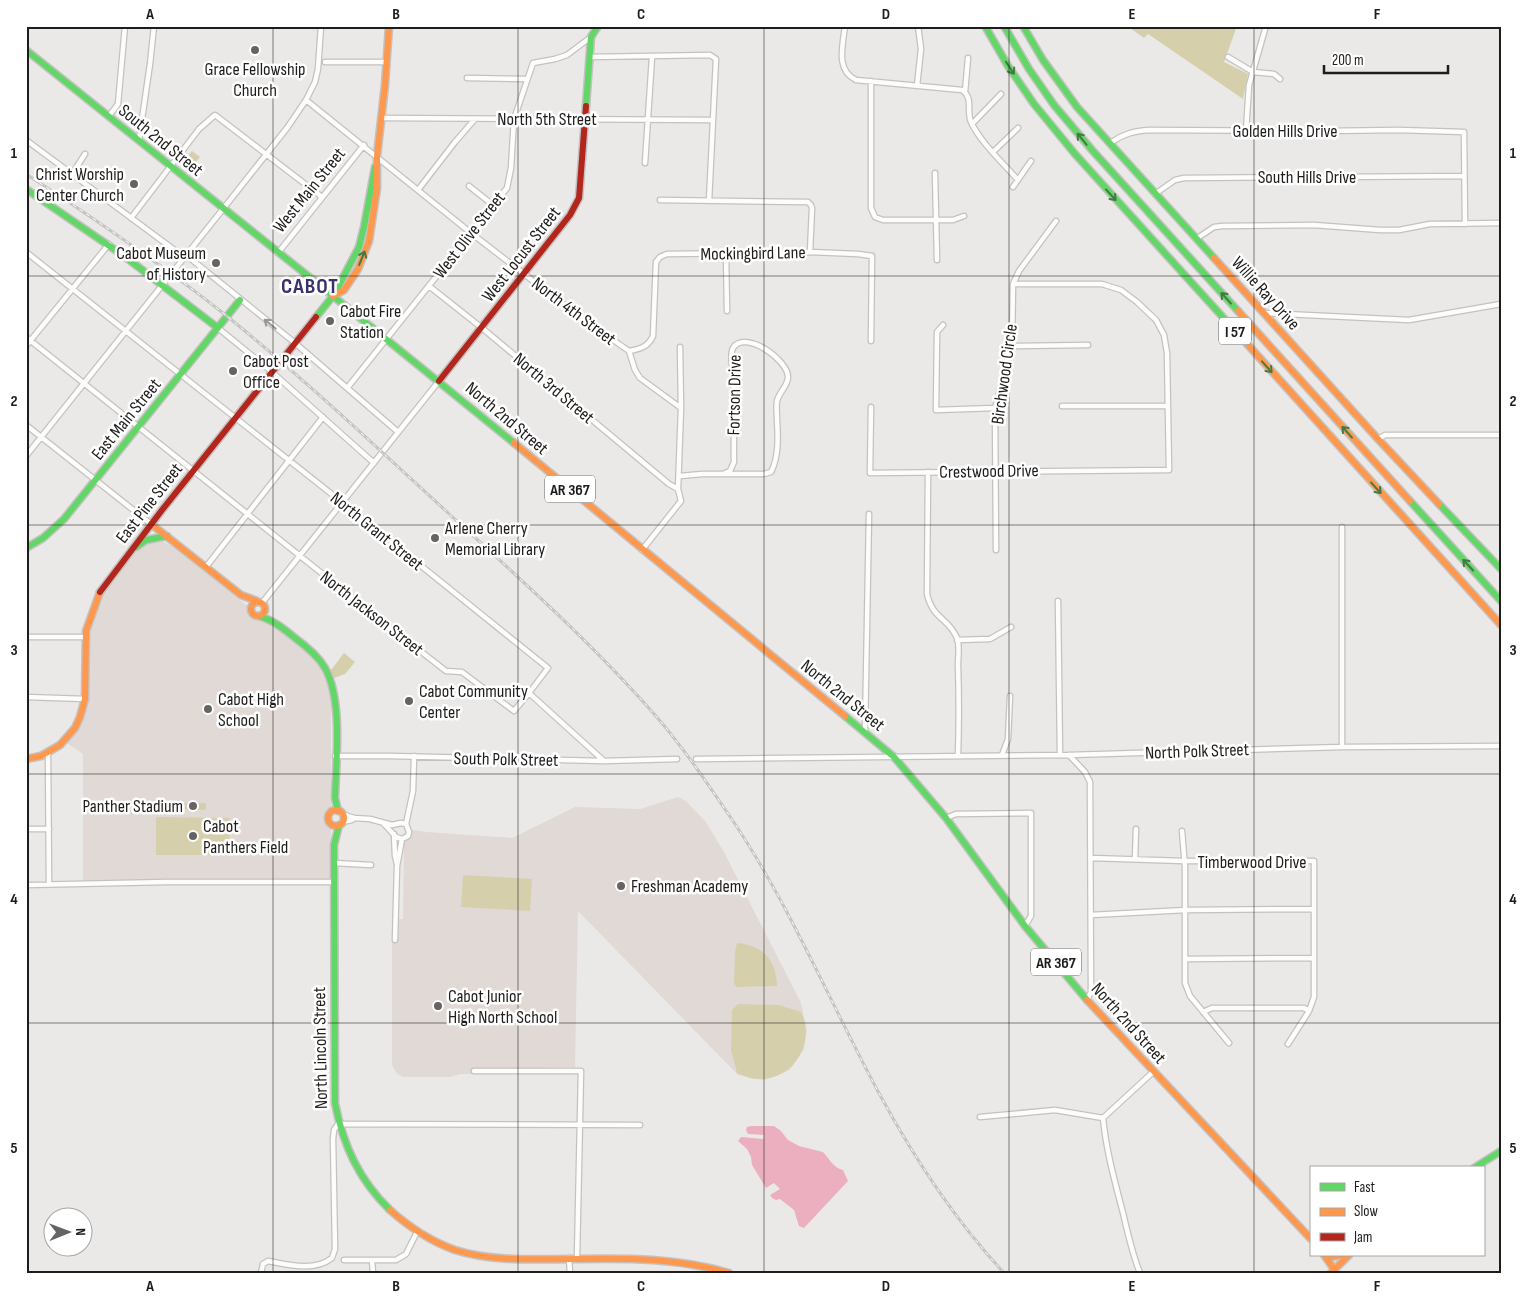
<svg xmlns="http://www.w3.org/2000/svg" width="1527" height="1299" font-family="'Sofia Sans Condensed',sans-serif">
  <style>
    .built { fill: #e1d9d5 }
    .green { fill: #d6cfab }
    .water { fill: #ebafc0 }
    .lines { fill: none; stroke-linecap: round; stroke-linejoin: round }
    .street-casing { stroke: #c4c2c0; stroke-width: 7 }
    .fast-casing { stroke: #c4c2c0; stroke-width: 9 }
    .slow-casing { stroke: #c4c2c0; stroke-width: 9 }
    .jam-casing { stroke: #c4c2c0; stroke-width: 9 }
    .street { stroke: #fcfcfb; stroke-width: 4.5 }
    .fast { stroke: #63d668; stroke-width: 6 }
    .slow { stroke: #ff974d; stroke-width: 6 }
    .jam { stroke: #b3261e; stroke-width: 6 }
    .rail-casing { stroke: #c5c4c4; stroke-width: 3 }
    .rail { stroke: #fff; stroke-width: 1; stroke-dasharray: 4; stroke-linecap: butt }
    .oneway { stroke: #417a42 }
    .oneway2 { stroke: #999897 }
    .grid { fill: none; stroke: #1f1d1c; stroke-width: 1; stroke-opacity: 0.55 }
    .poi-dot { fill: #666463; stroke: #fff; stroke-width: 2 }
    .labels { text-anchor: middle; stroke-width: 5; stroke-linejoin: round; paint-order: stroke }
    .shield { fill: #fff; stroke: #626160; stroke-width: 1 }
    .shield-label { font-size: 16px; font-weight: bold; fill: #1f1d1c }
    .poi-label { font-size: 18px; fill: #1f1d1c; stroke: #fff; text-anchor: start }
    .street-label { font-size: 18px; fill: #1f1d1c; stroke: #fff }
    .district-label { font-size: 22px; font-weight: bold; letter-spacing: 1px; fill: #39316d; stroke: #fff }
    .neatline { fill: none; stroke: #1f1d1c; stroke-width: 2 }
    .grid-label { font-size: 16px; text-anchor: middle; font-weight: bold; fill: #1f1d1c }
  </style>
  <rect width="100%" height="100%" fill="#ebe9e7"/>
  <path class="built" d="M 159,540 L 172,546 L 308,654 L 320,668 L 328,684 L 331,702 L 331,875 L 328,881 L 83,882 L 83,754 L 67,743 L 76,731 L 84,715 L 90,627 L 101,597 L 141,546 L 146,542 Z
    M 678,797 L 686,801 L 706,822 L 725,854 L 801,1003 L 807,1030 L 804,1049 L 790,1070 L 765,1080 L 738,1075 L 578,911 L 575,1067 L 476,1069 L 476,1074 L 460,1074 L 451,1077 L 403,1077 L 397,1074 L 392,1065 L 392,919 L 403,919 L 404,844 L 406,829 L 426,832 L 512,838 L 575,807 L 640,809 Z"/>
  <path class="green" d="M 1127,26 L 1237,26 L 1224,62 L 1248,74 L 1243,99 L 1148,34 L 1144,38 Z
    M 192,151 L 200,157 L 196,162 L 203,167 L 196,177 L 181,165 Z
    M 344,653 L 355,662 L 345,674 L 334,678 L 331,670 Z
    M 180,803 L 206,803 L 206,810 L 180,809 Z
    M 156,817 L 230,818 L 229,855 L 156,855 Z
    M 463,875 L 532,879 L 530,911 L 461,907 Z
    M 737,943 C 764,946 776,960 777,986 L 737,987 L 734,984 L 735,951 Z
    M 738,1004 L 779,1005 L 801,1012 C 815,1041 796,1076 764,1079 C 754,1080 746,1077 737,1073 L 731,1050 L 732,1010 Z"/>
  <path class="water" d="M 751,1126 L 774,1126 L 781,1131 L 788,1140 L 799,1146 L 823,1152 C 830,1159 832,1167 843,1170 L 848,1181 L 804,1228 L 799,1226 L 794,1210 L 780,1199 L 776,1200 L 772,1198 L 770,1195 L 780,1189 L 774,1183 L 766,1188 L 752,1165 L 751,1157 L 747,1149 L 738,1141 L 741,1137 L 763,1139 L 764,1135 L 748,1134 L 746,1130 L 747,1127 Z"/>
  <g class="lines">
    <g class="street-casing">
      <path id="street" d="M 845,26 C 843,45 835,70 856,80 L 962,90 C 974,98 966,111 971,122 C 981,143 1002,162 1018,180
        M 589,57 L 710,55 L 716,59 L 709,201
        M 1228,57 L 1253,72 L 1274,74 L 1280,79
        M 325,62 L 387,62
        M 467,78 L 526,79
        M 871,81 L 871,208 L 875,217 L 883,220 L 953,220 L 964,216
        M 917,86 L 921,49 L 918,26
        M 965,92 L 968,58
        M 306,100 L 315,82 L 318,69 L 321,26
        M 109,116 L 118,104 L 125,26
        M 382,118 L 712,120
        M 972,124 L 1001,94
        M 1246,131 L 1249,85 L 1266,26
        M 26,140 L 184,257
        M 139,140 L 150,64 L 154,26
        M 1110,143 C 1123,134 1134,131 1149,130 L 1325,131 L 1398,130 L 1464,132 L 1465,224
        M 993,152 L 1018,128
        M 645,163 L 652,57
        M 935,173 L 937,260
        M 72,174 L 85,154
        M 469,186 L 493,205
        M 1013,187 L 1031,161
        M 418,190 L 455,142 L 475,119
        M 1155,194 L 1175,180 L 1184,178 L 1464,176
        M 660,200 L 808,202 L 811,205 L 812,208 L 810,252
        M 131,218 L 199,129 L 215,115 L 322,197
        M 1196,239 L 1214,227 L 1223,226 L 1314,225 L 1380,230 L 1399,230 L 1430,224 L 1501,223
        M 26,252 L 343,503 L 548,668 L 529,693
        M 278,253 L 364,145
        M 726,254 L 727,311
        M 186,255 L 295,343 L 398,432
        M 1013,284 L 1019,271 L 1056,221
        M 429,286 L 482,328 L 669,484 L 678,489
        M 1265,313 L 1409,320 L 1501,304
        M 943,325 L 937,332 L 936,410 L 995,408
        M 218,328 L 272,372 L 374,463
        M 26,337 L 374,615 L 446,671 L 462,672 L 514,711 L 529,693 L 604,761
        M 26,346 L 109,244
        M 1012,346 L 1088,345
        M 629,351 C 640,349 648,347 653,336 L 656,262 L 660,257 L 667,254 L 810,252 L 858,254 L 872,256 L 871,341
        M 348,387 L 507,188 L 511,168 L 514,119 L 533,63 L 555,59 L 567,55 L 591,37
        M 1062,406 L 1168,406
        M 871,407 L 870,473 L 1169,470 L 1167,353 L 1164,335 L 1156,320 L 1137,302 L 1121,290 L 1102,284 L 1013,284 L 1012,346 L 995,408 L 996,550
        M 26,425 L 151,524
        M 1378,439 L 1385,435 L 1501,435
        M 26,456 L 223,209 L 287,128 L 306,100 L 471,233 L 576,314 L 629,351 L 635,370 L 640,378 L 681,408
        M 928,472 L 927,594 C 933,620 948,617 957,638 C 960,645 958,657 958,665 C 959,695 959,725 958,755
        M 680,476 L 702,474 L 764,474 L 771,472 C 779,457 778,436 777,420 C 777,414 776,407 777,401 C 779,392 788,386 788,377 C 788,360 745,329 733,348 C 729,355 733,367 733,375 C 736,404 733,433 734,462 L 730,471 L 725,473
        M 1342,527 L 1342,747
        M 642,550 L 681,501 L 678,489 L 681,408 L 680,347
        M 206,567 L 323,417
        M 1058,601 L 1060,755
        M 262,603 L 439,381
        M 26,637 L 85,637
        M 957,640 L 990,639 L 1011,627
        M 26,697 L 85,699
        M 865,732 L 869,514
        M 48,753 L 49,884
        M 1002,755 L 1008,739 L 1010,696
        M 1069,755 L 1085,772 L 1090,782 L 1091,992 L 1087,1000
        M 335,756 L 390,756 L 604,761 L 677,759
        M 696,759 L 1069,755 L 1342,747 L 1501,746
        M 342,814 L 354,818 L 370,819 L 392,825 L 401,823 L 406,824
        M 946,818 L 956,814 L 1031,813 L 1031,916 L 1025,926
        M 342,822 L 352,820 L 354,818
        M 384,824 L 396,837 L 402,839
        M 26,829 L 49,829
        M 1182,831 L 1185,867 L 1185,983 L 1190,996 L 1229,1043
        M 394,834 L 395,856 L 397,864
        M 1091,858 L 1184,861 L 1314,861 L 1314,997 L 1309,1011 L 1288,1044
        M 1135,859 L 1136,829
        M 334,863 L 371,865
        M 26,885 L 167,882 L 334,882
        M 1091,915 L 1186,910 L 1314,909
        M 395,940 L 397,866 L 402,839 L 408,836 L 409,832 L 406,824 L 413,791 L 414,756
        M 1186,959 L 1314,958
        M 1203,1012 L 1212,1008 L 1304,1008 L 1309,1011
        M 474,1071 L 581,1071 L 577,1258
        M 980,1117 L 1055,1110 L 1103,1118
        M 569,1258 L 570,1273
        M 344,1260 L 396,1260 L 406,1254 L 417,1232
        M 372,1260 L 373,1273
        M 261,1273 L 263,1264 L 268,1261 C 289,1265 314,1272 332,1258 L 335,1249 L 333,1139 L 334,1130 L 338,1124 L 640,1125
        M 1140,1273 C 1132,1253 1128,1234 1123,1213 C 1115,1182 1106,1150 1103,1118 L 1153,1072"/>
    </g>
    <g class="fast-casing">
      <path id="fast" d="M 985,26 L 1008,66 L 1034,104 L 1075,154 L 1239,335
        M 1004,26 L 1029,69 L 1054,105 L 1092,150 L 1238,311
        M 1023,26 L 1043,60 L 1077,107 L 1214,258
        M 26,50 L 333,296 L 316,317
        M 586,106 L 591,37 L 598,26
        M 26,189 L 124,256 L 218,328
        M 334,295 L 359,247 L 364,227 L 375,167
        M 333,296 L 514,443
        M 1410,501 L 1501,601
        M 1439,504 L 1501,569
        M 136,547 L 146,540 L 167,536
        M 26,548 L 43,538 L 64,519 L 240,300
        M 259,616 C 273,620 284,629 295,638 C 306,646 318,656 325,668 C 343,700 336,762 335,798 L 338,811
        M 845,716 L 894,757 L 946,818 L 1025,926 L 1087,1000
        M 339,825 L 334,845 L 335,1103 C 343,1145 359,1180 390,1210
        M 1474,1168 L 1501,1151"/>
    </g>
    <g class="slow-casing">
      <path id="slow" d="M 1214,258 L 1378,439 L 1439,504
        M 333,296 L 344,290 L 358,269 L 369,241 L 377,188 L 377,156 L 385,85 L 389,26
        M 1238,311 L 1410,501
        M 1239,335 L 1501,625
        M 514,443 L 845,716
        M 151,524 L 241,595 L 257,601
        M251 609a7 7 0 1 1 14 0a7 7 0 1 1-14 0Z
        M 26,759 L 41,756 L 60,745 L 75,728 L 80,717 L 85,699 L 86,631 L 100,592
        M328 818a8 8 0 1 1 16 0a8 8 0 1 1-16 0Z
        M 1087,1000 L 1311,1239
        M 390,1210 C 409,1227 430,1241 455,1250 C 493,1262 535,1259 575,1259 C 628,1258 678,1258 729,1273
        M 1324,1255 L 1334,1269
        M 1328,1255 L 1331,1257 L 1342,1255
        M 1331,1273 L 1349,1255"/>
    </g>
    <g class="jam-casing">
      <path id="jam" d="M 439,381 L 570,215 L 579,198 L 586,106
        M 100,592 L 162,510 L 316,317"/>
    </g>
    <use href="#street" class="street"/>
    <use href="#fast" class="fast"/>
    <use href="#slow" class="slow"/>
    <use href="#jam" class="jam"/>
    <g class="rail-casing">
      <path id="rail" d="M 26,174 C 95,219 163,265 228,317 C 303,378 374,445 446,511 C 518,577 591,642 655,715 C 683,747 707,783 731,818 C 790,905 830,1003 880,1095 C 913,1156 956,1221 1004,1273"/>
    </g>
    <use href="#rail" class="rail"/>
  </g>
  <defs><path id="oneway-shaft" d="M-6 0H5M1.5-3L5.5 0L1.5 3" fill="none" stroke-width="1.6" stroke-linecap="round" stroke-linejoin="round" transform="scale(1.25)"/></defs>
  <g class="oneway">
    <use href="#oneway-shaft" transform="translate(1010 68) rotate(57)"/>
    <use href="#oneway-shaft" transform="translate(1082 139) rotate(-129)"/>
    <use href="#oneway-shaft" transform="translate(1111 195) rotate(48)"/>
    <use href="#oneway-shaft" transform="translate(362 258) rotate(-68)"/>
    <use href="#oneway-shaft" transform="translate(1226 298) rotate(-132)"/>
    <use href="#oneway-shaft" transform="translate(1267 367) rotate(48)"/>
    <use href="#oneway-shaft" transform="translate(1347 432) rotate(-132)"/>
    <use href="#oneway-shaft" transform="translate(1376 488) rotate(48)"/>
    <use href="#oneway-shaft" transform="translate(1468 565) rotate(-133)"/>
  </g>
  <use class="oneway2" href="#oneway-shaft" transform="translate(270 324) rotate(-141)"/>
  <path class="grid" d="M 273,26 L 273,1273M 518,26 L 518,1273M 764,26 L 764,1273M 1009,26 L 1009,1273M 1254,26 L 1254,1273M 26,276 L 1501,276M 26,525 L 1501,525M 26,774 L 1501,774M 26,1023 L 1501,1023"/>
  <g class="poi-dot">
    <circle cx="255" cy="50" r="5"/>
    <circle cx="134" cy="184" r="5"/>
    <circle cx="216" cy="263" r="5"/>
    <circle cx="330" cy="321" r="5"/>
    <circle cx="233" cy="371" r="5"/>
    <circle cx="435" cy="538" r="5"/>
    <circle cx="409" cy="701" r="5"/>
    <circle cx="208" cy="709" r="5"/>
    <circle cx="193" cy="806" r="5"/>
    <circle cx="193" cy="836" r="5"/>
    <circle cx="621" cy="886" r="5"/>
    <circle cx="438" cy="1006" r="5"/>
  </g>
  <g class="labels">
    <g class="shield">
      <rect x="1219" y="317.5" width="32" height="27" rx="4"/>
      <rect x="545" y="475.5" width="50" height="27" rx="4"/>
      <rect x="1031" y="948.5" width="50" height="27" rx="4"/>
    </g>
    <g class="shield-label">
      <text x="1235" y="337">I 57</text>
      <text x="570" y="495">AR 367</text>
      <text x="1056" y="968">AR 367</text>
    </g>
    <g class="poi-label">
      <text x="255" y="75" text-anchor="middle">Grace Fellowship<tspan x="255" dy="21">Church</tspan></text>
      <text x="124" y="180" text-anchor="end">Christ Worship<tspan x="124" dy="21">Center Church</tspan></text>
      <text x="206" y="259" text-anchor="end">Cabot Museum<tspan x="206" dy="21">of History</tspan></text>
      <text x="340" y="317">Cabot Fire<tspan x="340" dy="21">Station</tspan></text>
      <text x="243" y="367">Cabot Post<tspan x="243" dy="21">Office</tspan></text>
      <text x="445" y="534">Arlene Cherry<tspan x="445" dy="21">Memorial Library</tspan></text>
      <text x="419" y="697">Cabot Community<tspan x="419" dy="21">Center</tspan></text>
      <text x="218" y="705">Cabot High<tspan x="218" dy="21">School</tspan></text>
      <text x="183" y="812" text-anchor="end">Panther Stadium</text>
      <text x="203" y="832">Cabot<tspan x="203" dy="21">Panthers Field</tspan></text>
      <text x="631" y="892">Freshman Academy</text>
      <text x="448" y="1002">Cabot Junior<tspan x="448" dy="21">High North School</tspan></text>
    </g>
    <g class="street-label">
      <text x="547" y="125">North 5th Street</text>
      <text x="1285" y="137">Golden Hills Drive</text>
      <text transform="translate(161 140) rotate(39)" y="6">South 2nd Street</text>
      <text x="1307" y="183">South Hills Drive</text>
      <text transform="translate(309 190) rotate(-51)" y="6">West Main Street</text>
      <text transform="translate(469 235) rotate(-52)" y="6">West Olive Street</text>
      <text transform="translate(753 253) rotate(-1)" y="6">Mockingbird Lane</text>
      <text transform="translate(521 254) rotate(-52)" y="6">West Locust Street</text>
      <text transform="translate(1266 293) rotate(48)" y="6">Willie Ray Drive</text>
      <text transform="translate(574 311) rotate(37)" y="6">North 4th Street</text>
      <text transform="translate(1004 374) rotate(-82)" y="6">Birchwood Circle</text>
      <text transform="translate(554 388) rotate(40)" y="6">North 3rd Street</text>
      <text transform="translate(734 395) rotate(-89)" y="6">Fortson Drive</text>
      <text transform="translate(507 418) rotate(40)" y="6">North 2nd Street</text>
      <text transform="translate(126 419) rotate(-51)" y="6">East Main Street</text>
      <text transform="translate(989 471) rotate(-1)" y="6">Crestwood Drive</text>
      <text transform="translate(149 503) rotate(-52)" y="6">East Pine Street</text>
      <text transform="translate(377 531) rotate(39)" y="6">North Grant Street</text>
      <text transform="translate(372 613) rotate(38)" y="6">North Jackson Street</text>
      <text transform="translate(843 695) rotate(39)" y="6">North 2nd Street</text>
      <text transform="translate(1197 751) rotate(-2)" y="6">North Polk Street</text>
      <text transform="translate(506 759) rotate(1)" y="6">South Polk Street</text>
      <text x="1252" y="868">Timberwood Drive</text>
      <text transform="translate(1129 1023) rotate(48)" y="6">North 2nd Street</text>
      <text transform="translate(320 1048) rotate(-91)" y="6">North Lincoln Street</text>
    </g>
    <g class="district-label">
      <text x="310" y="293">CABOT</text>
    </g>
  </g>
  <rect width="1527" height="1299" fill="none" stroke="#ffffff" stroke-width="55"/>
  <rect x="1310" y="1166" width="175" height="90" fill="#ffffff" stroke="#a5a5a4"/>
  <rect x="1320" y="1183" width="25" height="8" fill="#63d668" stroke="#a5a5a4"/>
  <text x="1354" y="1192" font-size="15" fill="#1f1d1c">Fast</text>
  <rect x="1320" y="1208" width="25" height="8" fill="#ff974d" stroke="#a5a5a4"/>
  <text x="1354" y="1216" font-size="15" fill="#1f1d1c">Slow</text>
  <rect x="1320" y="1233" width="25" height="8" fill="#b3261e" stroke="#a5a5a4"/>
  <text x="1354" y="1242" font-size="15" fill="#1f1d1c">Jam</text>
  <g transform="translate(68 1232) rotate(89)"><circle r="24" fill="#ffffff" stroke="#a5a5a4"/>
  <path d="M0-4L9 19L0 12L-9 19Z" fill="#666463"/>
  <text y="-8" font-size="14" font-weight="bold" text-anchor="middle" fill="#1f1d1c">N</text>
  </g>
  <path d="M1324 65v8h124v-8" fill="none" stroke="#1f1d1c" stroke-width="2.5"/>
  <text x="1332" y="65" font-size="15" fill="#1f1d1c" stroke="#ffffff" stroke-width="4" paint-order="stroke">200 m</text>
  <rect x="28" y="28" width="1472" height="1244" class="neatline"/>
  <g class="grid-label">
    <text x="150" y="19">A</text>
    <text x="396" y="19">B</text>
    <text x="641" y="19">C</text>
    <text x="886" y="19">D</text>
    <text x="1132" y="19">E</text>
    <text x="1377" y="19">F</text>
    <text x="14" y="158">1</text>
    <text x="1513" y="158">1</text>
    <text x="14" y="406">2</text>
    <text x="1513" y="406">2</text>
    <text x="14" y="655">3</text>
    <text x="1513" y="655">3</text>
    <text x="14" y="904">4</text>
    <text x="1513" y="904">4</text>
    <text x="14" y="1153">5</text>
    <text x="1513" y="1153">5</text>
    <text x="150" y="1291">A</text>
    <text x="396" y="1291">B</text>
    <text x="641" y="1291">C</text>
    <text x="886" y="1291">D</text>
    <text x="1132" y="1291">E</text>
    <text x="1377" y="1291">F</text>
  </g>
</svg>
